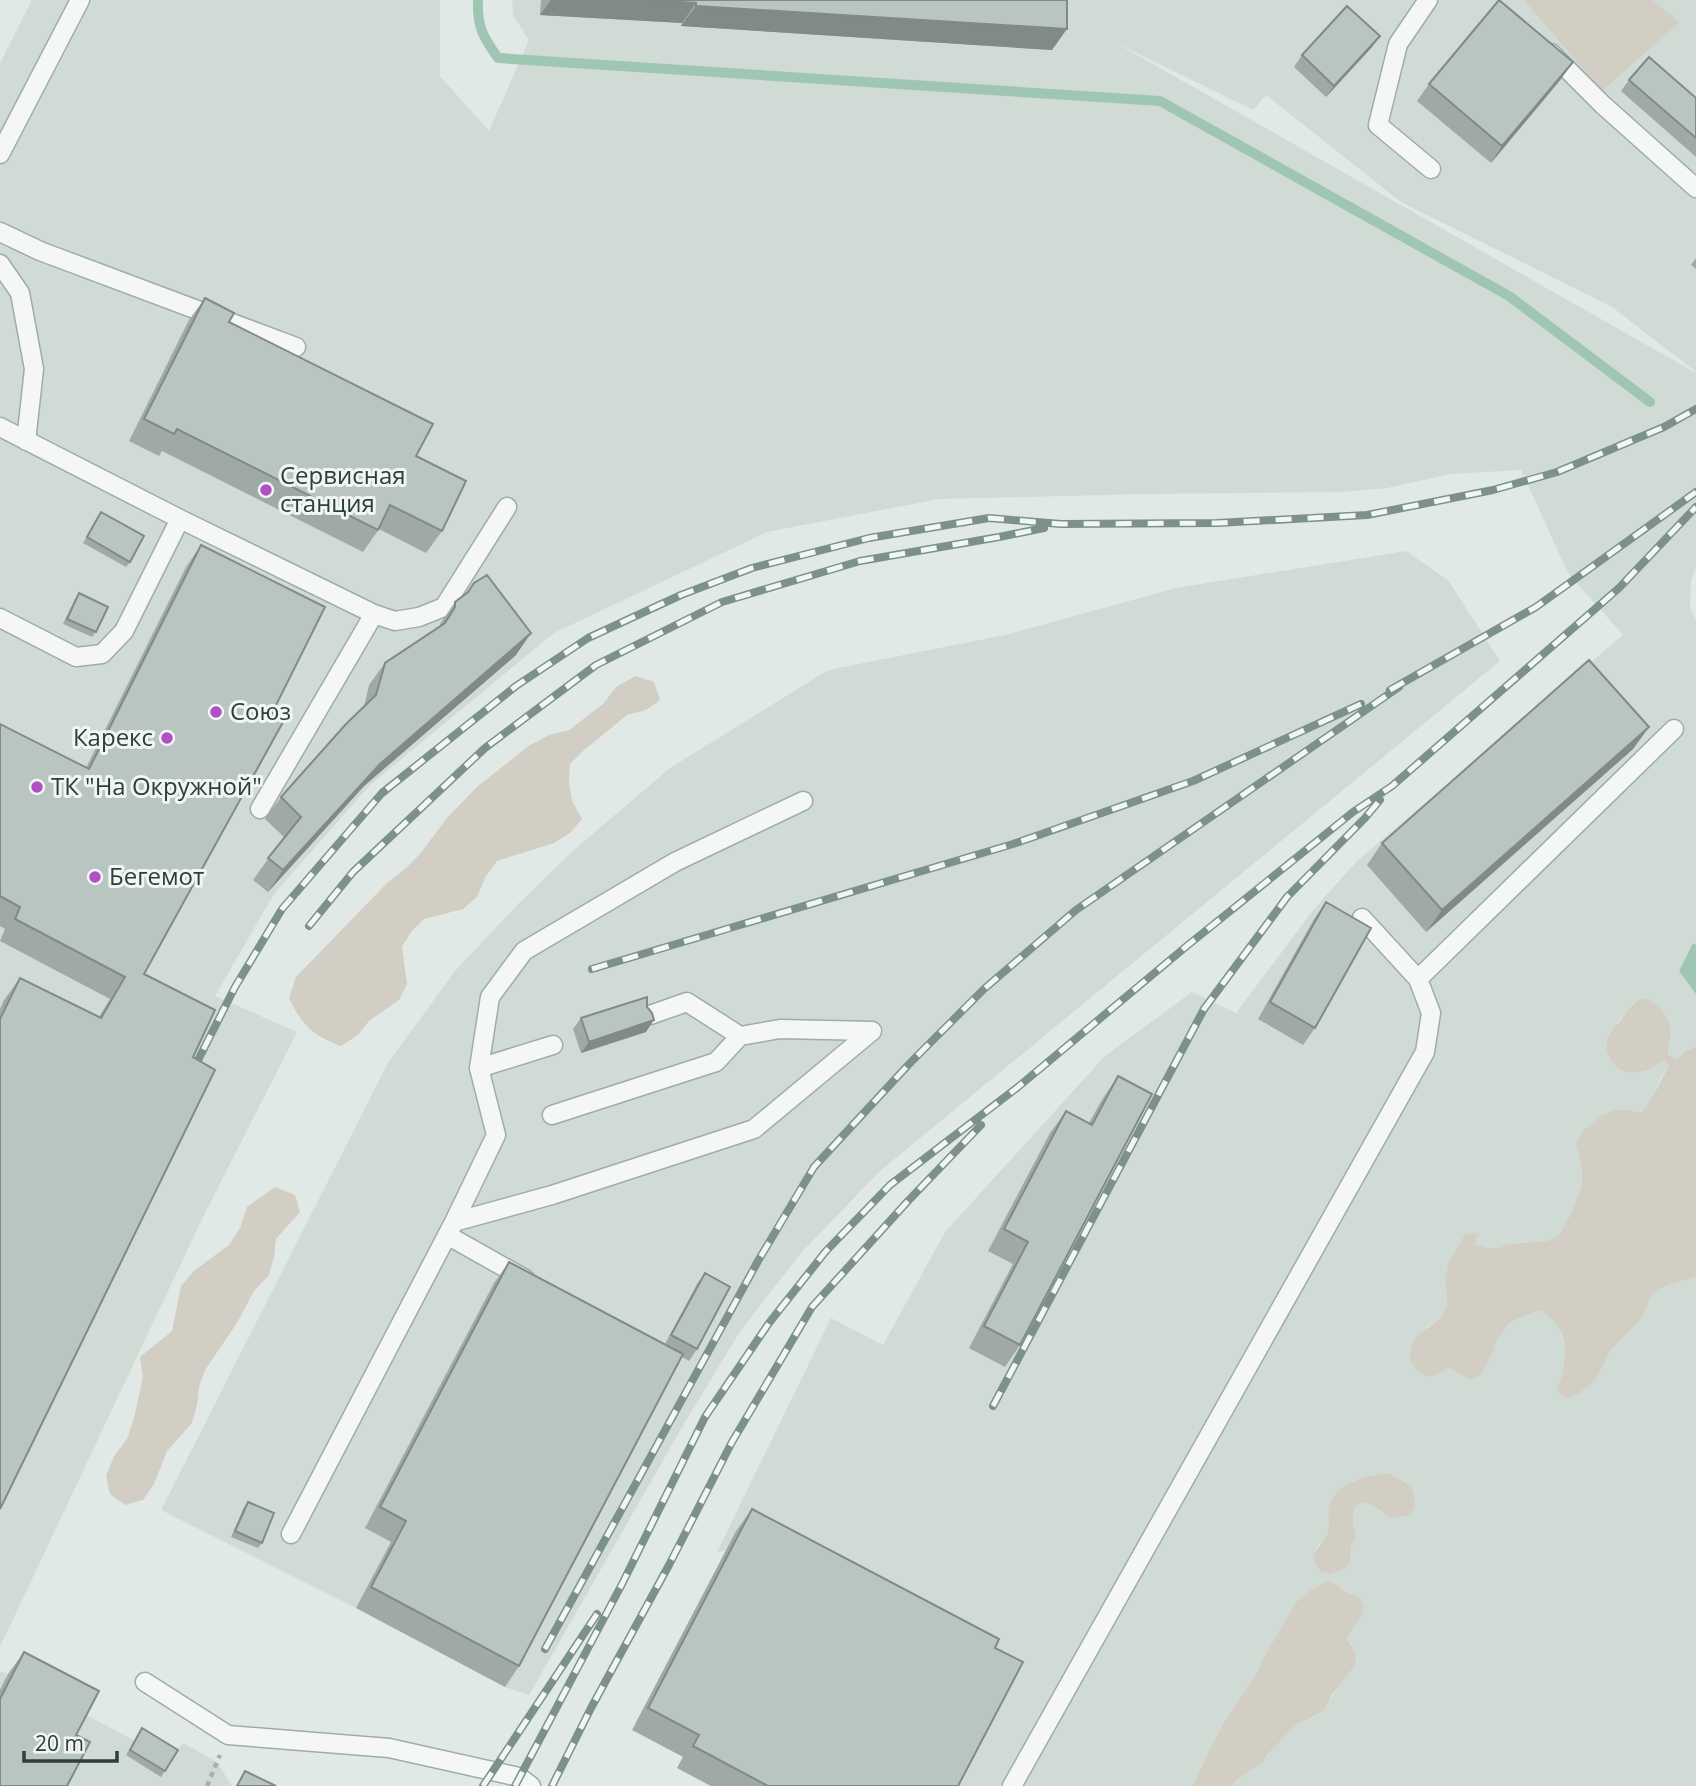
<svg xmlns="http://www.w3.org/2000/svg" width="1696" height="1786" font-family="'Open Sans',sans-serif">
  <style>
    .built { fill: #d0dbd6; fill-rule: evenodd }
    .green { fill: #d2cec3 }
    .water { fill: #9fc6b3 }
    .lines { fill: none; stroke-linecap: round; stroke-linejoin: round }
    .stream { stroke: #9fc6b3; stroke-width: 10 }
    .lane-casing { stroke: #9faca7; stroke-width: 21 }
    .path { stroke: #a8b1ae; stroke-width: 4.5; stroke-dasharray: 5 5; stroke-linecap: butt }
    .lane { stroke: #f4f7f6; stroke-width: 18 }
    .rail-casing { stroke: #7c9289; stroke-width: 8 }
    .rail { stroke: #f1f6f4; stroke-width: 5; stroke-dasharray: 16; stroke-linecap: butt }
    .wall { fill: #9fa9a6 }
    .shaded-wall { fill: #828a87 }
    .building { fill: #b9c5c1; stroke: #828a87; stroke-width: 2 }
    .poi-dot { fill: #b14fc5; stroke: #f1f6f4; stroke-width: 2.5 }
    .labels { text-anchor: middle; stroke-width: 6; stroke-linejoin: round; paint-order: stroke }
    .poi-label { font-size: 24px; fill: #2b4038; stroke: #f1f6f4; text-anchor: start }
  </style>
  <rect width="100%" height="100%" fill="#e1e9e6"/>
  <path class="built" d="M 32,0 L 440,0 L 440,76 L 489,131 L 529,40 L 513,15 L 512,0 L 1696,0 L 1696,372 L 1612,307 L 1401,202 L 1266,95 L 1253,110 L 1116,43 L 1696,373 L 1696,568 L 1691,580 L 1690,608 L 1696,620 L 1696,1047 L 1685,1051 L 1676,1060 L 1668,1054 L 1670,1044 L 1633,1003 L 1608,1035 L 1655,1067 L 1664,1061 L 1669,1066 L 1661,1077 L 1650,1103 L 1642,1113 L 1630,1110 L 1615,1110 L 1602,1115 L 1592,1123 L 1576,1145 L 1582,1170 L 1582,1184 L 1573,1210 L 1559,1235 L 1547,1241 L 1508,1244 L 1499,1248 L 1487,1248 L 1474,1244 L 1465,1234 L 1446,1271 L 1447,1297 L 1445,1311 L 1436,1321 L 1426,1328 L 1439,1374 L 1448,1367 L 1471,1380 L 1481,1375 L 1492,1354 L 1495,1343 L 1508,1325 L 1517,1319 L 1539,1310 L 1551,1316 L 1559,1326 L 1566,1352 L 1562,1379 L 1557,1391 L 1595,1381 L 1611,1350 L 1643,1317 L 1651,1296 L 1661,1288 L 1671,1284 L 1696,1277 L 1696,1786 L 1232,1786 L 1236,1781 L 1263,1762 L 1267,1755 L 1296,1725 L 1302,1721 L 1311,1719 L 1324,1710 L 1337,1689 L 1352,1645 L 1347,1637 L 1350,1630 L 1357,1597 L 1343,1589 L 1297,1601 L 1262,1660 L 1259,1669 L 1249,1686 L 1231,1709 L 1222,1725 L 1192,1786 L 711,1786 L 677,1768 L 683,1757 L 727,1550 L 717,1552 L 831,1318 L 883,1345 L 945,1232 L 1105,1056 L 1192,992 L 1236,1013 L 1314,909 L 1357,861 L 1623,635 L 1568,573 L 1521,470 L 1451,474 L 1387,488 L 1341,492 L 1147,494 L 939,499 L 767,532 L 554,633 L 370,785 L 274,894 L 215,996 L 297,1032 L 202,1219 L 0,1647 L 0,63 ZM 1380,1474 L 1388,1474 L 1404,1481 L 1414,1493 L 1414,1509 L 1383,1514 L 1369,1504 L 1360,1502 L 1354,1508 L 1353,1524 L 1356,1531 L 1351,1546 L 1349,1561 L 1315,1565 L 1314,1555 L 1317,1546 L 1324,1540 L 1352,1481 Z
    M 1406,551 L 1448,580 L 1500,661 L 880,1171 L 801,1253 L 741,1330 L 685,1422 L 529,1695 L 505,1687 L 356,1608 L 161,1510 L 388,1063 L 455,971 L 519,903 L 576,848 L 670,768 L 828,670 L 1005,635 L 1176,588 Z
    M 0,1671 L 8,1674 L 134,1740 L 174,1755 L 183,1743 L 217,1762 L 232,1786 L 0,1786 Z"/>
  <path class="green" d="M 1524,0 L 1652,0 L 1680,22 L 1602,91 Z
    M 636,676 L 654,682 L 660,700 L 646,710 L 627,715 L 583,751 L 570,764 L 569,782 L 572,801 L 582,819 L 570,833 L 554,843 L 497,861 L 486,876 L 477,897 L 463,909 L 424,919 L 411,932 L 402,947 L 407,984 L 399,1000 L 369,1021 L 358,1035 L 341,1046 C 312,1035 302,1025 289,998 L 296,977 L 388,882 L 405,869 L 420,854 L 447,818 L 478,786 L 530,745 L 549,735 L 569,730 L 603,704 L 617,686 Z
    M 1645,998 C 1671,1012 1673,1027 1668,1054 L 1676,1060 L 1685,1051 L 1696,1047 L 1696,1277 L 1671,1284 L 1661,1288 L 1651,1296 L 1643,1317 L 1611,1350 L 1595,1381 L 1578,1394 L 1567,1399 L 1557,1391 C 1568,1361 1572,1326 1539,1310 L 1517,1319 L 1508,1325 L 1495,1343 L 1492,1354 L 1481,1375 L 1471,1380 L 1448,1367 L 1439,1374 L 1428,1377 C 1418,1371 1410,1366 1410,1353 C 1411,1332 1435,1328 1444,1312 C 1450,1301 1444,1286 1446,1274 C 1448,1260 1459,1246 1465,1234 L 1477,1233 L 1475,1244 L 1487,1248 L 1499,1248 L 1508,1244 L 1547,1241 L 1559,1235 L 1573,1210 L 1582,1184 L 1582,1170 L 1576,1145 L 1582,1132 L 1602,1115 L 1615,1110 L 1630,1110 L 1641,1113 C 1654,1099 1659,1081 1669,1066 L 1664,1061 C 1645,1074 1618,1081 1608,1054 C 1606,1049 1606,1043 1608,1038 C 1610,1031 1616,1025 1621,1020 C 1629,1008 1631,1003 1645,998 Z
    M 275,1187 L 295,1195 L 300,1212 L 276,1239 L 274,1257 L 269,1275 L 254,1291 L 237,1323 L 205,1370 L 199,1387 L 197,1405 L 192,1423 L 167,1451 L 154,1484 L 143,1500 L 125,1505 L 110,1494 L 106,1476 L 114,1456 L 127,1439 L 134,1418 L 143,1377 L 140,1357 L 172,1331 L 181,1286 L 195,1270 L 229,1245 L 240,1228 L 247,1207 Z
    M 1388,1473 C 1407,1485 1417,1483 1414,1509 L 1408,1515 L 1391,1518 L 1369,1504 L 1360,1502 L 1354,1508 L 1353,1524 L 1356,1532 L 1355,1540 L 1351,1546 L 1350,1561 L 1345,1568 L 1330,1574 L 1321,1572 C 1305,1554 1320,1549 1327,1534 C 1331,1525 1327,1516 1329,1507 C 1336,1482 1367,1475 1388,1473 Z
    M 1328,1581 C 1337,1583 1340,1588 1347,1592 C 1350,1594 1355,1595 1358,1597 C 1373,1610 1352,1626 1347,1637 L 1355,1653 L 1356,1661 L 1352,1669 L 1332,1695 L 1324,1710 L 1310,1719 L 1302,1721 L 1296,1725 L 1267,1755 L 1263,1762 L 1236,1781 L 1232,1786 L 1192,1786 C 1205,1761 1215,1736 1230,1712 C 1241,1694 1256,1681 1262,1660 L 1297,1601 L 1311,1590 Z"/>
  <path class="water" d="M 1693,943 L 1696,945 L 1696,994 L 1679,971 Z"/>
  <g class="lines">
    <path class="stream" d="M 478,0 C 477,27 483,37 498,58 L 1160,101 L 1509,296 L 1650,402"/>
    <g class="lane-casing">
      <path id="lane" d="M 1428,0 L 1398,44 L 1378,125 L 1431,169
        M 1551,53 L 1603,105 L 1696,188
        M 0,154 L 80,0
        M 0,232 L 40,251 L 296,347
        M 0,264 L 20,293 L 34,369 L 26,441
        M 0,427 L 180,519 L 374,614 L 395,621 L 419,617 L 444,607 L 507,507
        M 0,618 L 76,657 L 102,654 L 124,631 L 180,519
        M 260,809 L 374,614
        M 1418,979 L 1674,729
        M 650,1015 L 687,1002 L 740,1036 L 780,1029 L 872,1031
        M 479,1068 L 553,1045
        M 552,1115 L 716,1062 L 740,1036
        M 454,1222 L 552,1195 L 754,1129 L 872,1031
        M 447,1235 L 525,1279
        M 291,1534 L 454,1222 L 496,1135 L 479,1068 L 490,997 L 524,951 L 675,862 L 803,801
        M 145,1682 L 228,1735 L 389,1748 L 519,1777 L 531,1786
        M 1012,1786 L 1425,1052 L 1431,1013 L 1418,979 L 1362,918"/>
    </g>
    <path class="path" d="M 207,1786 L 220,1755"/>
    <use href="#lane" class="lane"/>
    <g class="rail-casing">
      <path id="rail" d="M 1390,690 L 1536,607 L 1696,492
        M 309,926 L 353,872 L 485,748 L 596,665 L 722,602 L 860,561 L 999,537 L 1044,528
        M 592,969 L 1013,844 L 1193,781 L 1361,704
        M 189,1078 L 235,987 L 282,909 L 382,793 L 516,686 L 588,638 L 681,595 L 752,568 L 869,538 L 989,518 L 1061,524 L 1217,523 L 1367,515 L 1493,490 L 1557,472 L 1664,427 L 1696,409
        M 993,1406 L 1204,1009 L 1287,897 L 1365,818 L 1380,800
        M 545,1649 L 758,1261 L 814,1167 L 910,1063 L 984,989 L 1076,910 L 1399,687
        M 483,1786 L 597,1614
        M 515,1786 L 622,1584 L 705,1417 L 769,1323 L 826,1251 L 890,1185 L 1018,1087 L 1188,945 L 1353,812 L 1392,786 L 1619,588 L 1696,507
        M 552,1786 L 591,1708 L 669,1565 L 732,1442 L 812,1307 L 908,1201 L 981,1125"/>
    </g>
    <use href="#rail" class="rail"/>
  </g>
  <path class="wall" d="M 541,0 L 1067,0 L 1052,50 L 681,26 L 682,23 L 540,15 Z
    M 1372,47 L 1326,97 L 1294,67 L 1302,55 Z
    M 1561,79 L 1491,163 L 1417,101 L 1429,84 Z
    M 1629,80 L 1696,98 L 1696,157 L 1621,91 Z
    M 1696,258 L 1696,269 L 1691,265 Z
    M 205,298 L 229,322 L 416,456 L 442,531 L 426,553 L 379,529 L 363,552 L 162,451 L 159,456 L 129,441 L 189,320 Z
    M 101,512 L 130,562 L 126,567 L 83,543 Z
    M 201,545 L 144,974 L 193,1057 L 0,1509 L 0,1009 L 4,1000 L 20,978 L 99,1017 L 110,999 L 0,941 L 5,929 L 0,926 L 0,724 L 86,768 L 186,567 Z
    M 79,593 L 96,632 L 92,637 L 63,624 L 75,599 Z
    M 455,602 L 516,655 L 364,786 L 268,892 L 253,880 L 284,837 L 265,819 L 281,797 L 364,707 L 369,685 L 385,663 L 440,626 L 440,624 Z
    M 1649,727 L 1633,749 L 1426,932 L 1367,865 L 1382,843 Z
    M 1326,902 L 1315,1028 L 1303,1045 L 1258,1019 L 1314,919 Z
    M 581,1018 L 646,1032 L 581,1053 L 573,1029 Z
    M 1118,1076 L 1020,1345 L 1005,1367 L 969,1348 L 1013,1264 L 988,1251 L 1050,1133 L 1066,1111 L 1089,1123 L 1103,1098 Z
    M 509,1262 L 665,1344 L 697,1284 L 705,1273 L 697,1349 L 689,1361 L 682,1357 L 519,1666 L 505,1687 L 356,1608 L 391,1542 L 365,1528 L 494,1283 Z
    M 248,1502 L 262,1543 L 258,1548 L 231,1537 L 244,1507 Z
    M 752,1509 L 995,1648 L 958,1786 L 711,1786 L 677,1768 L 683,1757 L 632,1730 L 736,1531 Z
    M 24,1652 L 76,1735 L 0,1786 L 0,1690 L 8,1674 Z
    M 142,1728 L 178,1750 L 161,1777 L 126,1755 Z"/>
  <path class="shaded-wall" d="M 551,0 L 649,0 L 696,3 L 682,23 L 540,15 Z
    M 696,6 L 1067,29 L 1052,50 L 681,26 Z
    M 1380,36 L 1372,47 L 1326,97 L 1334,86 Z
    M 1573,62 L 1561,79 L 1491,163 L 1502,146 Z
    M 531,633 L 516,655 L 364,786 L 268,892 L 283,870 L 380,764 Z
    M 1649,727 L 1633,749 L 1426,932 L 1442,910 Z
    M 654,1020 L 646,1032 L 581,1053 L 589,1042 Z"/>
  <path class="building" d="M 649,0 L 1067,0 L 1067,29 L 696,6 L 696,3 Z
    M 1499,0 L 1573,62 L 1502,146 L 1429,84 Z
    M 1347,6 L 1380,36 L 1334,86 L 1302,55 Z
    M 1649,57 L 1696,98 L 1696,138 L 1629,80 Z
    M 205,298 L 234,313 L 229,322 L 433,424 L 416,456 L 466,481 L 442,531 L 390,505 L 378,530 L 177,429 L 174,434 L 144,419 Z
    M 101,512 L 144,536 L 130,562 L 87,537 Z
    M 201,545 L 325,607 L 271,715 L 283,722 L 144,974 L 215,1010 L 193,1057 L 215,1070 L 0,1509 L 0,1019 L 20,978 L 101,1018 L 125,977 L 15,919 L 20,907 L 0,896 L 0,724 L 89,769 Z
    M 487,575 L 531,633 L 380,764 L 283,870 L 268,858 L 301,817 L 281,797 L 346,724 L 376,695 L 385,663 L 445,623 L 455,607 L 455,602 L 468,592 L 474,583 Z
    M 79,593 L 108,607 L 96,632 L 67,619 Z
    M 1589,660 L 1649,727 L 1442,910 L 1382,843 Z
    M 1326,902 L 1371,928 L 1315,1028 L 1270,1002 Z
    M 647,997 L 647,1007 L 652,1013 L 654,1020 L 589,1042 L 581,1018 Z
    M 1118,1076 L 1152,1094 L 1020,1345 L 984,1326 L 1028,1242 L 1004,1229 L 1066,1111 L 1092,1125 Z
    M 509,1262 L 683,1354 L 519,1666 L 371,1587 L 406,1521 L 380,1507 Z
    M 705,1273 L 730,1287 L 697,1349 L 671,1335 Z
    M 248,1502 L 274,1513 L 262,1543 L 235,1531 Z
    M 752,1509 L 999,1639 L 995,1648 L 1023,1662 L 958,1786 L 768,1786 L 693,1746 L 699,1735 L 648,1708 Z
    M 24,1652 L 99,1691 L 76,1735 L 90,1742 L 67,1786 L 0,1786 L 0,1699 Z
    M 142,1728 L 178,1750 L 165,1771 L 130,1750 Z
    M 245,1771 L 276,1786 L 237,1786 Z"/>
  <g class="poi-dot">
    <circle cx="266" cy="490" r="7"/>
    <circle cx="216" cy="712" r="7"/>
    <circle cx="167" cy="738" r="7"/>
    <circle cx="37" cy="787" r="7"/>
    <circle cx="95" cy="877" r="7"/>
  </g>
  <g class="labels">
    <g class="poi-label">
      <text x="280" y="484">Сервисная<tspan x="280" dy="28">станция</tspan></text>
      <text x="230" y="720">Союз</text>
      <text x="153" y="746" text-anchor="end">Карекс</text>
      <text x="51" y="795">ТК "На Окружной"</text>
      <text x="109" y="885">Бегемот</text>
    </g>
  </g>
  <path d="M24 1751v10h93v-10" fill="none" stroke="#2b4038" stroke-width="3.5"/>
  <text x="35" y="1751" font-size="21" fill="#2b4038" stroke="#f1f6f4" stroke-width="5" paint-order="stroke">20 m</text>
</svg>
